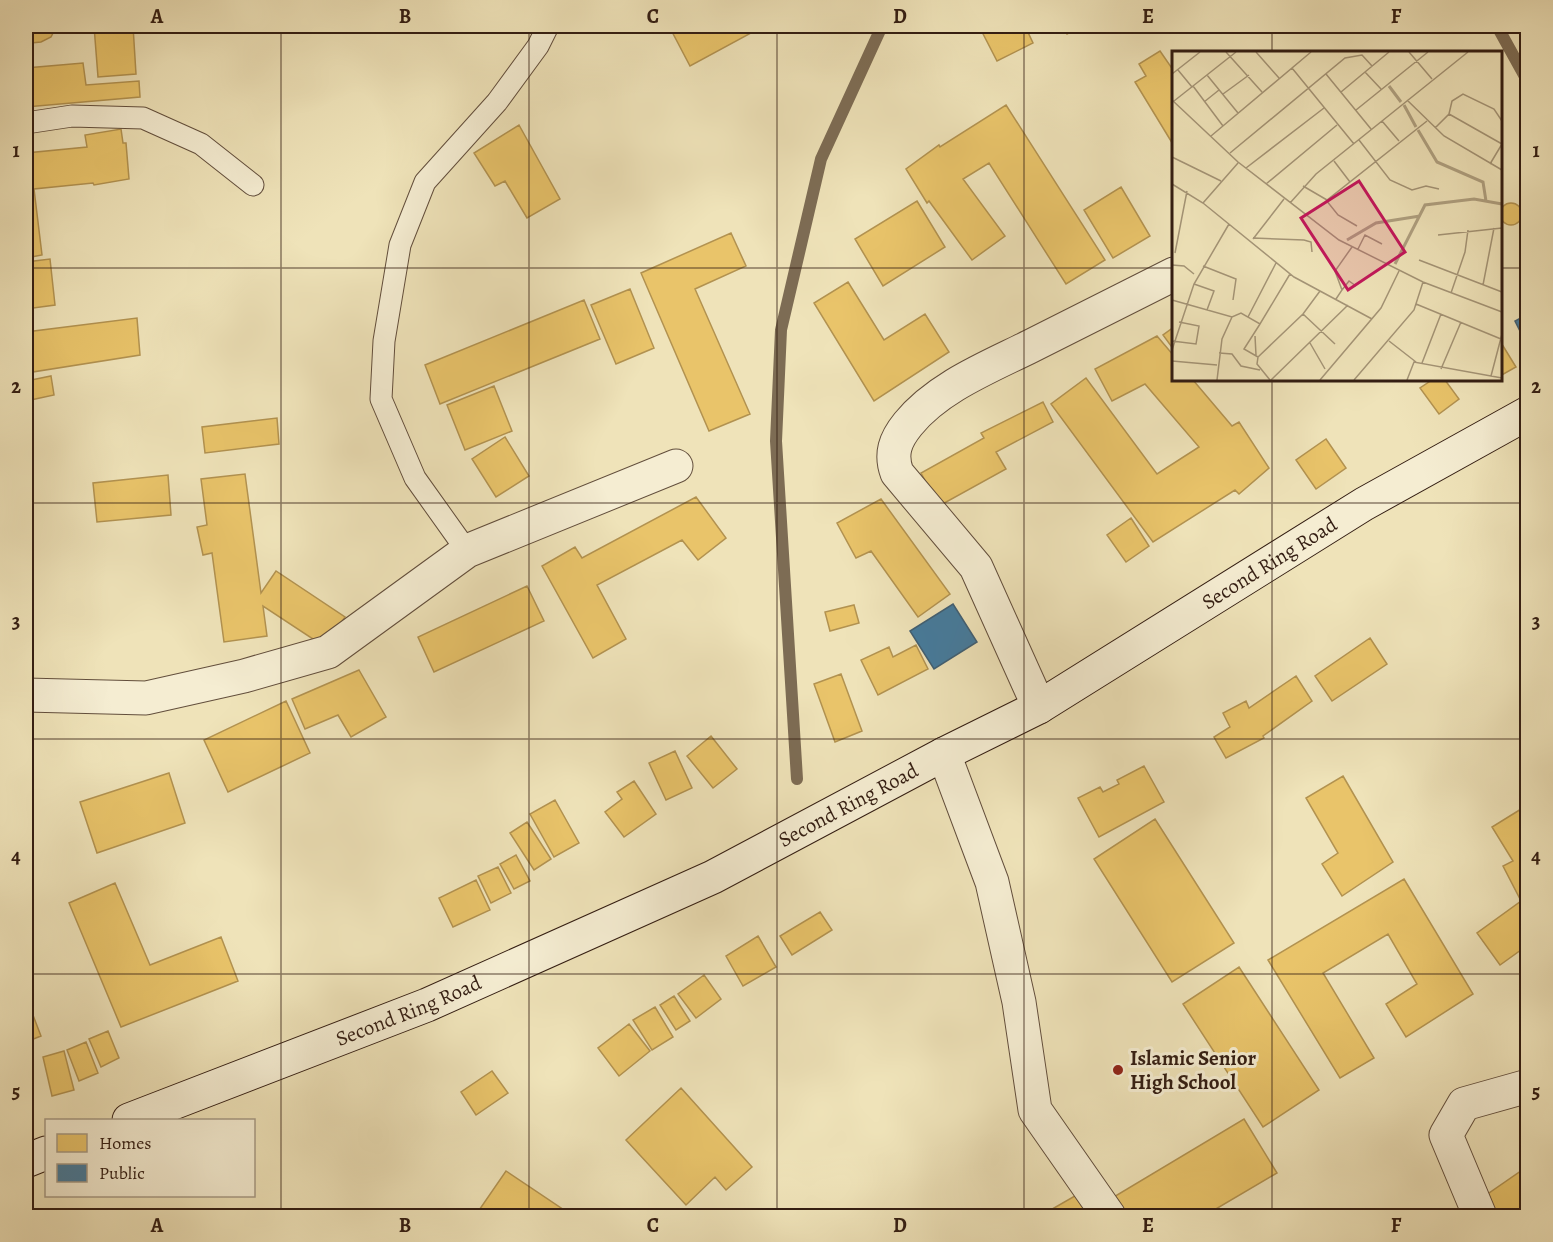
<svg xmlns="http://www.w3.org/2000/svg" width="1553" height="1242" font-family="Alegreya,serif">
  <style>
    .homes { fill: #e9c46a; stroke: #b29250; stroke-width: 1.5 }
    .public { fill: #457b9d; stroke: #405f73; stroke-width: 1.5 }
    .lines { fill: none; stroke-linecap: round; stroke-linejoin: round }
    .stream { stroke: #7d6c54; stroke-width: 12 }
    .lane-casing { stroke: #624e3c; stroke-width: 23 }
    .street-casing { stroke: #624e3c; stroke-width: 35 }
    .secondary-casing { stroke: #331d12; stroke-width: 35 }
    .lane { stroke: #f5edd2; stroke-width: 21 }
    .street { stroke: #f5edd2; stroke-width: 33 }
    .secondary { stroke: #f5edd2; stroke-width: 33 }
    .grid { fill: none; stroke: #331d12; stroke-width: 1.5; stroke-opacity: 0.55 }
    .poi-dot { fill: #8f2418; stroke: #f5edd2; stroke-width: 2 }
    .labels { text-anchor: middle; stroke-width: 6; stroke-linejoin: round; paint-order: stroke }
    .street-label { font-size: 21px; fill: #331d12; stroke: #f5edd2 }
    .poi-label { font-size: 21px; font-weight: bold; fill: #331d12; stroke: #f5edd2; text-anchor: start }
    .inset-river { fill: none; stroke: #afa080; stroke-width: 3 }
    .inset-road { fill: none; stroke: #a49476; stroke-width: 1.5 }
    .view { fill: #c2185b; fill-opacity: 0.15; stroke: #c2185b; stroke-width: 3 }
    .inset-edge { fill: none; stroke: #331d12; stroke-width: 3 }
    .neatline { fill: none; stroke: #331d12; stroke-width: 2 }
    .grid-label { font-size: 20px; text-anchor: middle; font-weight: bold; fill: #331d12 }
  </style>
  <rect width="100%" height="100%" fill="#efe3b9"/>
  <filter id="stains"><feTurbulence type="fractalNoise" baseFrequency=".00333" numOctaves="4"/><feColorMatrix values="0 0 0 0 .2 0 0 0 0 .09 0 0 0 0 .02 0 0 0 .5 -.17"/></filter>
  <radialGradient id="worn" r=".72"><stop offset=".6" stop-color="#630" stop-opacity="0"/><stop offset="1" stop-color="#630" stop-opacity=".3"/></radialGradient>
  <path class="homes" d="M 26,26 L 56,26 L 56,27 L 51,37 L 41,42 L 31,43 L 26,40 Z
    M 94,26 L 133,26 L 136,74 L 98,77 Z
    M 669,26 L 764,26 L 690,66 Z
    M 979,26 L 1025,26 L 1033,43 L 997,61 Z
    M 1063,26 L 1083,26 L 1067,34 Z
    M 1160,51 L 1171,67 L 1174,65 L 1174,146 L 1135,82 L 1146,76 L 1139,64 Z
    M 83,63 L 86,85 L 139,81 L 140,97 L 26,107 L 26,68 Z
    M 1006,105 L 1105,260 L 1066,284 L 989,163 L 963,179 L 1005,236 L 972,260 L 929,201 L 927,203 L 906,169 L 939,145 L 940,147 Z
    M 519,125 L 560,199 L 527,218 L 505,181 L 495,186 L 474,153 Z
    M 121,129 L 123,143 L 126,143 L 129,179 L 94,185 L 93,183 L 34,189 L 42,255 L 26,258 L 26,153 L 87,147 L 85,135 Z
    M 1121,187 L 1150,236 L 1113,258 L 1084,210 Z
    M 917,201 L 945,247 L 883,286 L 855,239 Z
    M1500 214a11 11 0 1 1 22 0a11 11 0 1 1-22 0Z
    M 731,233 L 746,266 L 695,289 L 750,414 L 709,431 L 641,273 Z
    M 50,259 L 55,305 L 26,309 L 26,262 Z
    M 848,282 L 884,340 L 925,314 L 949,352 L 874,401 L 814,303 Z
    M 630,289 L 654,348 L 616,364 L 591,305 Z
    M 584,300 L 600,339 L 440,404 L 425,365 Z
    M 137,318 L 140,355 L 26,373 L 26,332 Z
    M 1174,327 L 1174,350 L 1163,335 Z
    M 1157,336 L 1174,356 L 1174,380 L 1193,380 L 1232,426 L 1239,422 L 1269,468 L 1239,494 L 1235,490 L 1153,542 L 1051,404 L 1086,378 L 1157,474 L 1199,447 L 1145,384 L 1112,401 L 1095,369 Z
    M 1500,341 L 1516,367 L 1500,376 Z
    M 51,376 L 54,395 L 26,401 L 26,381 Z
    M 1432,380 L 1445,380 L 1459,399 L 1439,414 L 1420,388 Z
    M 494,386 L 512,431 L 465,450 L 447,405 Z
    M 1043,402 L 1053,422 L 996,452 L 1006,469 L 939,506 L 921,473 L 984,438 L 981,433 Z
    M 277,418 L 279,444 L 205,453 L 202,427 Z
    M 505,437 L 529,476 L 496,497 L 472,459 Z
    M 1326,439 L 1346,468 L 1316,489 L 1296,460 Z
    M 245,474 L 261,593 L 276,571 L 345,617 L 325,647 L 263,606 L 267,636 L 224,642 L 212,553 L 203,555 L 197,527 L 207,525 L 201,479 Z
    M 168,475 L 171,515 L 97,522 L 93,483 Z
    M 696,497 L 726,538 L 698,560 L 682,540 L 597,585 L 626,639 L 593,658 L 542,566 L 575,547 L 582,558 Z
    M 881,499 L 950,594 L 918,617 L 871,551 L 856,558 L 837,523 Z
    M 1131,518 L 1149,546 L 1126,562 L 1107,535 Z
    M 527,586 L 544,621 L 434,672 L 418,637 Z
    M 854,605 L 859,623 L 830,631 L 825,612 Z
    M 1370,638 L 1387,664 L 1332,701 L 1315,676 Z
    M 916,645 L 928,669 L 878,695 L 861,660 L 889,647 L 893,657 Z
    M 359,670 L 386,717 L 351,737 L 338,715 L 305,729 L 292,699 Z
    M 841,674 L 862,731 L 835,742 L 814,684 Z
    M 1296,676 L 1312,701 L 1263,736 L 1264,738 L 1226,758 L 1214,737 L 1230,727 L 1223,713 L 1246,701 L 1249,708 Z
    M 286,701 L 310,753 L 228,792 L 204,740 Z
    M 711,736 L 737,769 L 713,788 L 687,756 Z
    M 675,751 L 692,788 L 666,800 L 649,763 Z
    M 1144,766 L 1164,802 L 1099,837 L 1078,798 L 1100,787 L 1103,792 L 1119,784 L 1117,780 Z
    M 169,773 L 185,823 L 97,853 L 80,802 Z
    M 1343,776 L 1393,862 L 1342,896 L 1322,864 L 1338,853 L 1306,798 Z
    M 634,781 L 656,814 L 624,837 L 605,812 L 622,799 L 617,792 Z
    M 555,800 L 579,843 L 554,857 L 530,814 Z
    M 1526,806 L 1528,945 L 1500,965 L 1477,933 L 1521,901 L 1503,866 L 1513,861 L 1492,827 Z
    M 1155,819 L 1234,943 L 1172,982 L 1094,859 Z
    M 527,822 L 551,859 L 534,870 L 510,833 Z
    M 516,855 L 530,881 L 514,889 L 500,864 Z
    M 498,867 L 511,893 L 491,903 L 478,876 Z
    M 1404,879 L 1473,994 L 1406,1037 L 1386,1004 L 1417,984 L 1388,934 L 1323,973 L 1374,1058 L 1340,1078 L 1268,960 Z
    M 476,880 L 490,910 L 453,927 L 439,898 Z
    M 115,883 L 150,965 L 221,937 L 238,981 L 121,1027 L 69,903 Z
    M 820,912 L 832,930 L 792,955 L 780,936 Z
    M 758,936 L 776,967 L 743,986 L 726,956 Z
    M 1239,967 L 1319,1090 L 1263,1127 L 1183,1004 Z
    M 704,975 L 721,999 L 696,1018 L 678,994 Z
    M 674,996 L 690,1021 L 676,1030 L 660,1005 Z
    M 655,1007 L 673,1037 L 652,1050 L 633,1020 Z
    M 31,1010 L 41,1036 L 26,1042 L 26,1012 Z
    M 629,1024 L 650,1051 L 619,1076 L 598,1048 Z
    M 108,1031 L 119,1058 L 101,1067 L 89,1039 Z
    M 86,1042 L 98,1073 L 79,1081 L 67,1050 Z
    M 64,1051 L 74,1090 L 52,1096 L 43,1057 Z
    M 492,1071 L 508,1093 L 476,1115 L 461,1092 Z
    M 681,1088 L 752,1167 L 726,1190 L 715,1177 L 686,1205 L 626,1140 Z
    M 1244,1119 L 1277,1173 L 1204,1216 L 1122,1216 L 1112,1198 Z
    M 1528,1166 L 1528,1216 L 1490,1216 L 1479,1200 Z
    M 506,1171 L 564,1210 L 560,1216 L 475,1216 Z
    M 1080,1193 L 1093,1216 L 1040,1216 Z"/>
  <path class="public" d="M 1528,314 L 1528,347 L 1515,321 Z
    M 953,604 L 977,642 L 934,669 L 910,631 Z"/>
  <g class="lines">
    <path class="stream" d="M 1497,26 L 1528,82
      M 797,779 L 776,441 L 781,330 L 821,159 L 882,26"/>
    <g class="lane-casing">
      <path id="lane" d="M 26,123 L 72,116 L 143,118 L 201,144 L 253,185
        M 467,551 L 415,478 L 381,399 L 384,341 L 400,245 L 425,182 L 497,102 L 538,46 L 548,26"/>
    </g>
    <g class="street-casing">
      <path id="street" d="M 26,695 L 146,698 L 244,676 L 328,652 L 467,551 L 676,466
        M 1039,707 L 976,567 L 897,473 C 890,454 895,440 908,424 C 938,387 989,367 1031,346 C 1078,322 1126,298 1174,274
        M 944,754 L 992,882 L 1019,1002 L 1035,1110 L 1109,1216
        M 1480,1216 L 1446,1135 L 1464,1104 L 1528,1086"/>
    </g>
    <g class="secondary-casing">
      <g id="secondary">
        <path id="s1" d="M 129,1120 L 427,1005 L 713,877 L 944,754 L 1039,707 L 1364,504 L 1528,413"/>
        <path d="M 26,1161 L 46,1153"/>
      </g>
    </g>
    <use href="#lane" class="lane"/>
    <use href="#street" class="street"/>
    <use href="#secondary" class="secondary"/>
  </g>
  <path class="grid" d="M 281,26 L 281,1216M 529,26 L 529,1216M 777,26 L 777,1216M 1024,26 L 1024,1216M 1272,26 L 1272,52M 26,268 L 1174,268M 1500,268 L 1528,268M 1272,380 L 1272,1216M 26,503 L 1528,503M 26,739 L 1528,739M 26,974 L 1528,974"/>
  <circle class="poi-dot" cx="1118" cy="1070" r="6"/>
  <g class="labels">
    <g class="street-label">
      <text dy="7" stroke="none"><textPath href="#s1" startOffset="1272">Second Ring Road</textPath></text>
      <text dy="7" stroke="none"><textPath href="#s1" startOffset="786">Second Ring Road</textPath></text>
      <text dy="7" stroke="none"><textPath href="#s1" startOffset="300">Second Ring Road</textPath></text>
    </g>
    <g class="poi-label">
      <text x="1130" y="1065">Islamic Senior<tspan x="1130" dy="24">High School</tspan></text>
    </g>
  </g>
  <g transform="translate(1172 51)">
    <rect width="330" height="330" fill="#efe3b9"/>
    <path class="inset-river" d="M 217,35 L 229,51M 232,54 L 244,76M 246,79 L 265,111 L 311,131 L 314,150M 175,189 L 204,172 L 248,165M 223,213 L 253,154 L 302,148 L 330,153"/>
    <path class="inset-road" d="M 54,1 L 90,41M 84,1 L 107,27M 237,1 L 260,28M 120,17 L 182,93M 6,19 L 20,36M 193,21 L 209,38M 0,23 L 28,1M 154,23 L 199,78M 35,24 L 66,62M 21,35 L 51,75M 169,41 L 217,1M 51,43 L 77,24M 0,49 L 66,111 L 167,189 L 251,231 L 330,261M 235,49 L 272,85 L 330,119M 2,50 L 64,1M 32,51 L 47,39M 184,59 L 256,1M 277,63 L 330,93M 210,70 L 227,90M 263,77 L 277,63 L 280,50 L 291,43 L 322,58 L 330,70M 39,85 L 139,1M 187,89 L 218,129 L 240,139 L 254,135 L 267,138M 58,102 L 173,7 L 190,4 L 200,15M 0,106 L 49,130M 162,110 L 178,131M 318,113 L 330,93M 74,117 L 152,57M 0,133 L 31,152 L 122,226 L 200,268M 94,133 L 165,74M 131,135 L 155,149 L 255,70M 154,149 L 166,164 L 185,175M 31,152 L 66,112M 118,152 L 144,123 L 296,1M 266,184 L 330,177M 81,187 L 132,189 L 139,191 L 140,201M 81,188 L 112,148M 186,198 L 193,184 L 210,193M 3,202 L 15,140M 247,209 L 330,241M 0,214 L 12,215 L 22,223M 31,215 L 64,228 L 61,249M 22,233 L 42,240 L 35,259M 311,234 L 322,177M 170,239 L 177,230 L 184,235M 279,242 L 293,201 L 296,179M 164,248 L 170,239 L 163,220 L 180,196M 0,249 L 60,266 L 69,262 L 88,273 L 118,223M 244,253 L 329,288M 131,263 L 163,293M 76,266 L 104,212M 83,285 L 84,304M 0,290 L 24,293 L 27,275 L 7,271M 217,290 L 244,311M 138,292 L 153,318M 0,299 L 22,233 L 57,173M 47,302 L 60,303 L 69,315 L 88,319M 86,306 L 72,298 L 88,273M 0,310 L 45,314M 250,312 L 269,263M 269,318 L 289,271M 319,325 L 330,283M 45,329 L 50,288 L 60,266M 98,329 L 85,313 L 86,306 L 131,263 L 148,240M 99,329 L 176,254M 148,329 L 209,257 L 227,220M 182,329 L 242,259 L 251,231M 235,329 L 242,311 L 330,327"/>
    <path class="view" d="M 187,130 L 233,201 L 176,239 L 129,167 Z"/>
    <rect width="330" height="330" class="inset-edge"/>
  </g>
  <rect width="1553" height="1242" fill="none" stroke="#efe3b9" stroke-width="66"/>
  <rect x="45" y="1119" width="210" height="78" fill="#f5edd2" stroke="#a79a85" stroke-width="1.5"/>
  <rect x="57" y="1134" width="30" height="18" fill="#e9c46a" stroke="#a79a85" stroke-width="1.5"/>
  <text x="99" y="1149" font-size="18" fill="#331d12">Homes</text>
  <rect x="57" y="1164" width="30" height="18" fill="#457b9d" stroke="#a79a85" stroke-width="1.5"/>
  <text x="99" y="1179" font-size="18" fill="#331d12">Public</text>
  <rect x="33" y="33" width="1487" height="1176" class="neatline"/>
  <g class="grid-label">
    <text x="157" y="23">A</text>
    <text x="405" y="23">B</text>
    <text x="653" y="23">C</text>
    <text x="900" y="23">D</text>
    <text x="1148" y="23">E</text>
    <text x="1396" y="23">F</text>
    <text x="16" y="157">1</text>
    <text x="1536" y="157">1</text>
    <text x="16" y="393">2</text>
    <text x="1536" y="393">2</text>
    <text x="16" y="628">3</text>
    <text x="1536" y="628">3</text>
    <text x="16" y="863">4</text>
    <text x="1536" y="863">4</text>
    <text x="16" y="1098">5</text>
    <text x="1536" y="1098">5</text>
    <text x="157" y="1232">A</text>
    <text x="405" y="1232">B</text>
    <text x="653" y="1232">C</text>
    <text x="900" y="1232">D</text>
    <text x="1148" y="1232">E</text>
    <text x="1396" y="1232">F</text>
  </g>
  <rect width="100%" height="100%" filter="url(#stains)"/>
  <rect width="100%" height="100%" fill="url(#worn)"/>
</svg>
